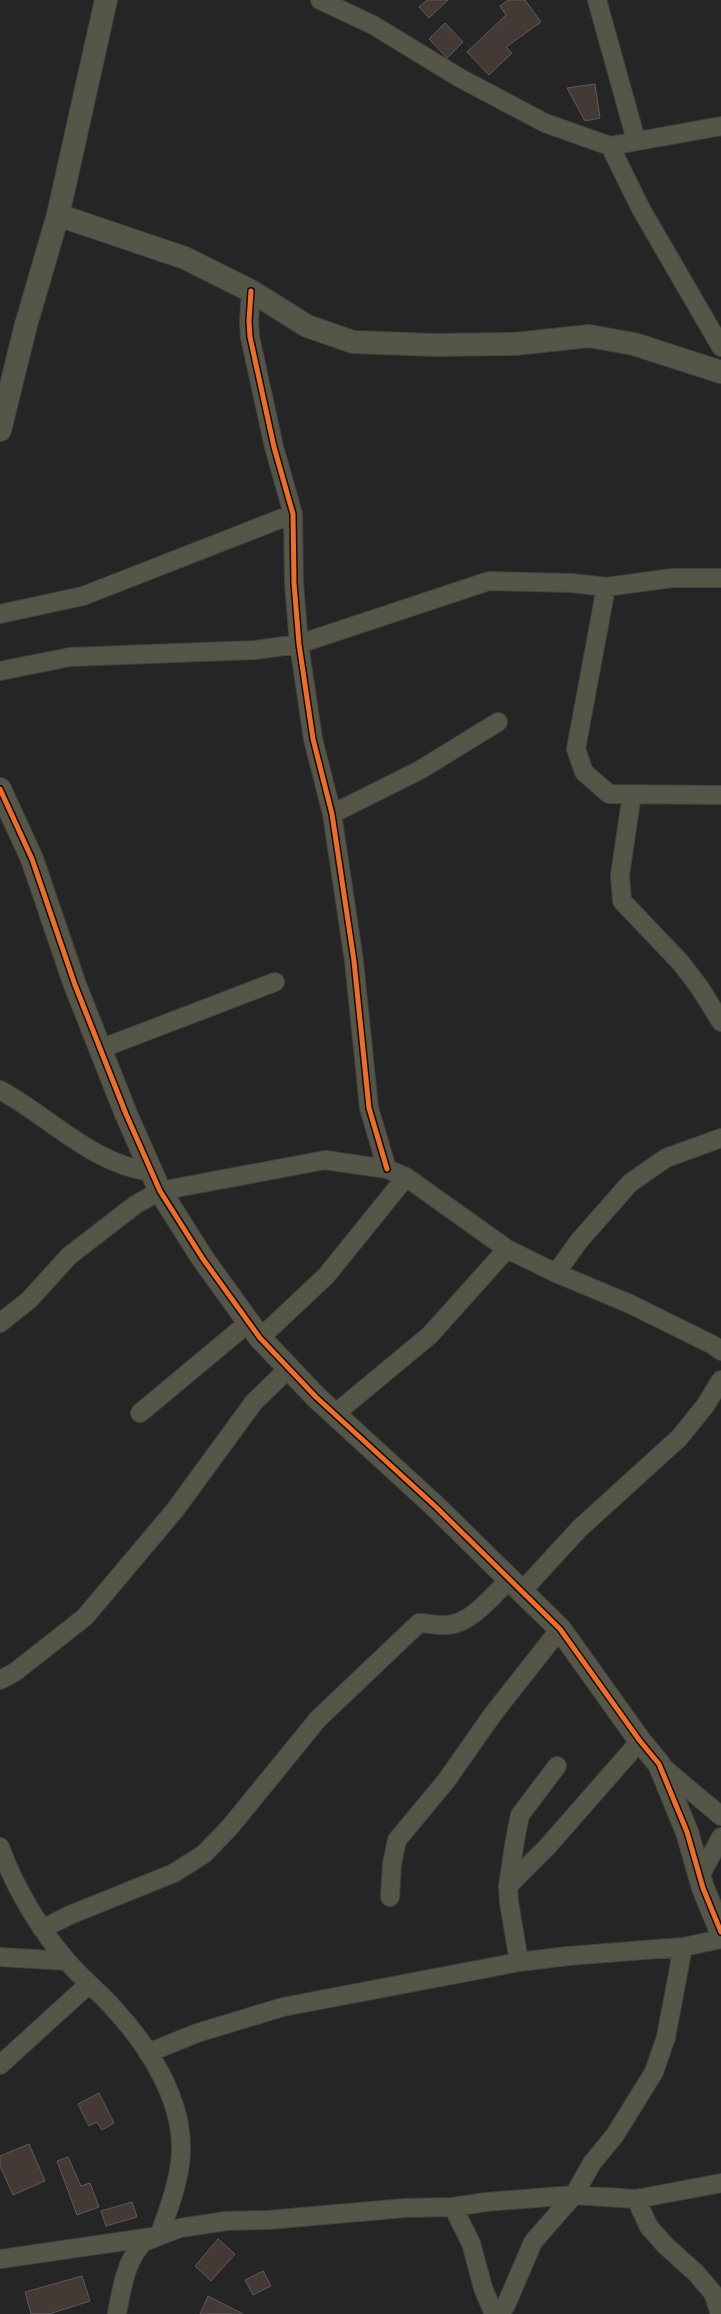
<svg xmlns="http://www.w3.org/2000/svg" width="721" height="2314" font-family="Roboto,sans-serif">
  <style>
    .building { fill: #453935; stroke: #5c5b5b }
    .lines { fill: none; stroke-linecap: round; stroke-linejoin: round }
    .minor-casing { stroke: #424143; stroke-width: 20 }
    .tertiary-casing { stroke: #424143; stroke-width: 24 }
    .minor { stroke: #555647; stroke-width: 18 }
    .tertiary { stroke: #555647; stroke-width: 22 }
    .cycleway-casing { stroke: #0e0d0f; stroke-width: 8 }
    .cycleway { stroke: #ee6e29; stroke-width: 5 }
  </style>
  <rect width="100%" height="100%" fill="#252526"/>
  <path class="building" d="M 427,0 L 448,0 L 429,18 L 419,7 Z
    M 508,0 L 525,0 L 541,22 L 506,47 L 512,53 L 489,75 L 467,52 L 506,15 L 500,6 Z
    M 445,23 L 463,42 L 447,58 L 429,39 Z
    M 595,84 L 600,118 L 585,121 L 567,88 Z
    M 99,2093 L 114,2123 L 102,2130 L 97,2122 L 89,2126 L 78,2104 Z
    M 29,2144 L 45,2181 L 13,2195 L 0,2166 L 0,2156 Z
    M 68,2157 L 81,2186 L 90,2183 L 99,2207 L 77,2215 L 57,2161 Z
    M 132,2202 L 137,2217 L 106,2226 L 101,2211 Z
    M 218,2239 L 235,2254 L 211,2281 L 195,2266 Z
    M 263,2271 L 271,2286 L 253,2295 L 245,2280 Z
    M 82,2276 L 90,2301 L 49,2314 L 31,2314 L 25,2292 Z
    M 208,2296 L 243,2314 L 200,2314 Z"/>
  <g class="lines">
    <g class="minor-casing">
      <path id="minor" d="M 320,0 L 373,25 L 460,78 L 545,123 L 610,146 L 721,126
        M 597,0 L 636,140
        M 610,146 L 641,209 L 721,347
        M 251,291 L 249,321 L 250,337 L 274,447 L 293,514 L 294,583 L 299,644 L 313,739 L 332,814 L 354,961 L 369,1108 L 387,1169
        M 606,587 L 576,749 L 584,772 L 609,794 L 721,795
        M 0,614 L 83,596 L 293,514
        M 0,671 L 70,657 L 255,650 L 299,644 L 489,581 L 572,583 L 606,587 L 672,578 L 721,578
        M 632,794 L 620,875 L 622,901 L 681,963 L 700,988 L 721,1022
        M 332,814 L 420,770 L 498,722
        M 100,1049 L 275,982
        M 0,1090 C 50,1117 92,1164 151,1172
        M 556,1273 L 579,1241 L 630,1183 L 666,1158 L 721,1138
        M 0,1323 L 29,1300 L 69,1256 L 135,1205 L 160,1191 L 325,1160 L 387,1169 L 406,1177 L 507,1249 L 556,1273 L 630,1304 L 713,1345 L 721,1351
        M 260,1338 L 326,1276 L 406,1177
        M 140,1413 L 248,1323
        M 336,1413 L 430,1335 L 507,1249
        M 522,1591 L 579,1529 L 679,1438 L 705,1406 L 721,1380
        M 0,1680 L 15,1672 L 85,1617 L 175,1510 L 254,1402 L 288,1369
        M 659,1764 L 721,1816
        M 0,1847 C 14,1886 40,1930 67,1961 C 82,1979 101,1993 116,2011 C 148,2046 180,2096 181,2145 C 182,2175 169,2208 159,2236 C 153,2239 143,2241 140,2246 C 125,2264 121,2292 117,2314
        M 700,1876 L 721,1837
        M 508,1886 L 548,1846 L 640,1741
        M 390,1897 L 392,1864 L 397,1840 L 446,1781 L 493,1714 L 560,1629
        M 42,1929 L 70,1915 L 174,1873 L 204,1854 L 230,1827 L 318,1719 L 419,1623 C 428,1623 438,1626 447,1625 C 471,1624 493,1595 509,1580
        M 0,1957 L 67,1961
        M 519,1962 L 509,1902 L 508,1886 L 515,1840 L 520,1815 L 557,1766
        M 148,2053 L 197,2033 L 283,2007 L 519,1962 L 568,1956 L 683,1947 L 721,1939
        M 0,2065 L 88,1985
        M 636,2199 L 649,2227 L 666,2246 L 696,2273 L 713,2293 L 720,2314
        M 453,2207 L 471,2243 L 483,2288 L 494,2314
        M 0,2259 L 159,2236 L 180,2228 L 226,2221 L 268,2220 L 405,2208 L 453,2207 L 486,2202 L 574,2195 L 636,2199 L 721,2183
        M 500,2314 L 506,2305 L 533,2242 L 574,2195 L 592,2163 L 615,2135 L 654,2072 L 666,2037 L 683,1947"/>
    </g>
    <g class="tertiary-casing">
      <path id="tertiary" d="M 58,215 L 185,258 L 251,291 L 307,326 L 353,342 L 435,345 L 515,344 L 589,336 L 634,344 L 721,372
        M 0,430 L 26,325 L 58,215 L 106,0
        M 0,789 L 32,859 L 75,985 L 126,1114 L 160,1191 L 203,1259 L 260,1338 L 316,1397 L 436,1507 L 560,1629 L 640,1741 L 659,1764 L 687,1832 L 703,1888 L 721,1932"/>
    </g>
    <use href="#minor" class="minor"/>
    <use href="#tertiary" class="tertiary"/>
    <g class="cycleway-casing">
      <path id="cycleway" d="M 251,291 L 249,321 L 250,337 L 274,447 L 293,514 L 294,583 L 299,644 L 313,739 L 332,814 L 354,961 L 369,1108 L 387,1169
        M 0,789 L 32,859 L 75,985 L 126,1114 L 160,1191 L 203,1259 L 260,1338 L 316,1397 L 436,1507 L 560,1629 L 640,1741 L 659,1764 L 687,1832 L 703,1888 L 721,1932"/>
    </g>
    <use href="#cycleway" class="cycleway"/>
  </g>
</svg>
